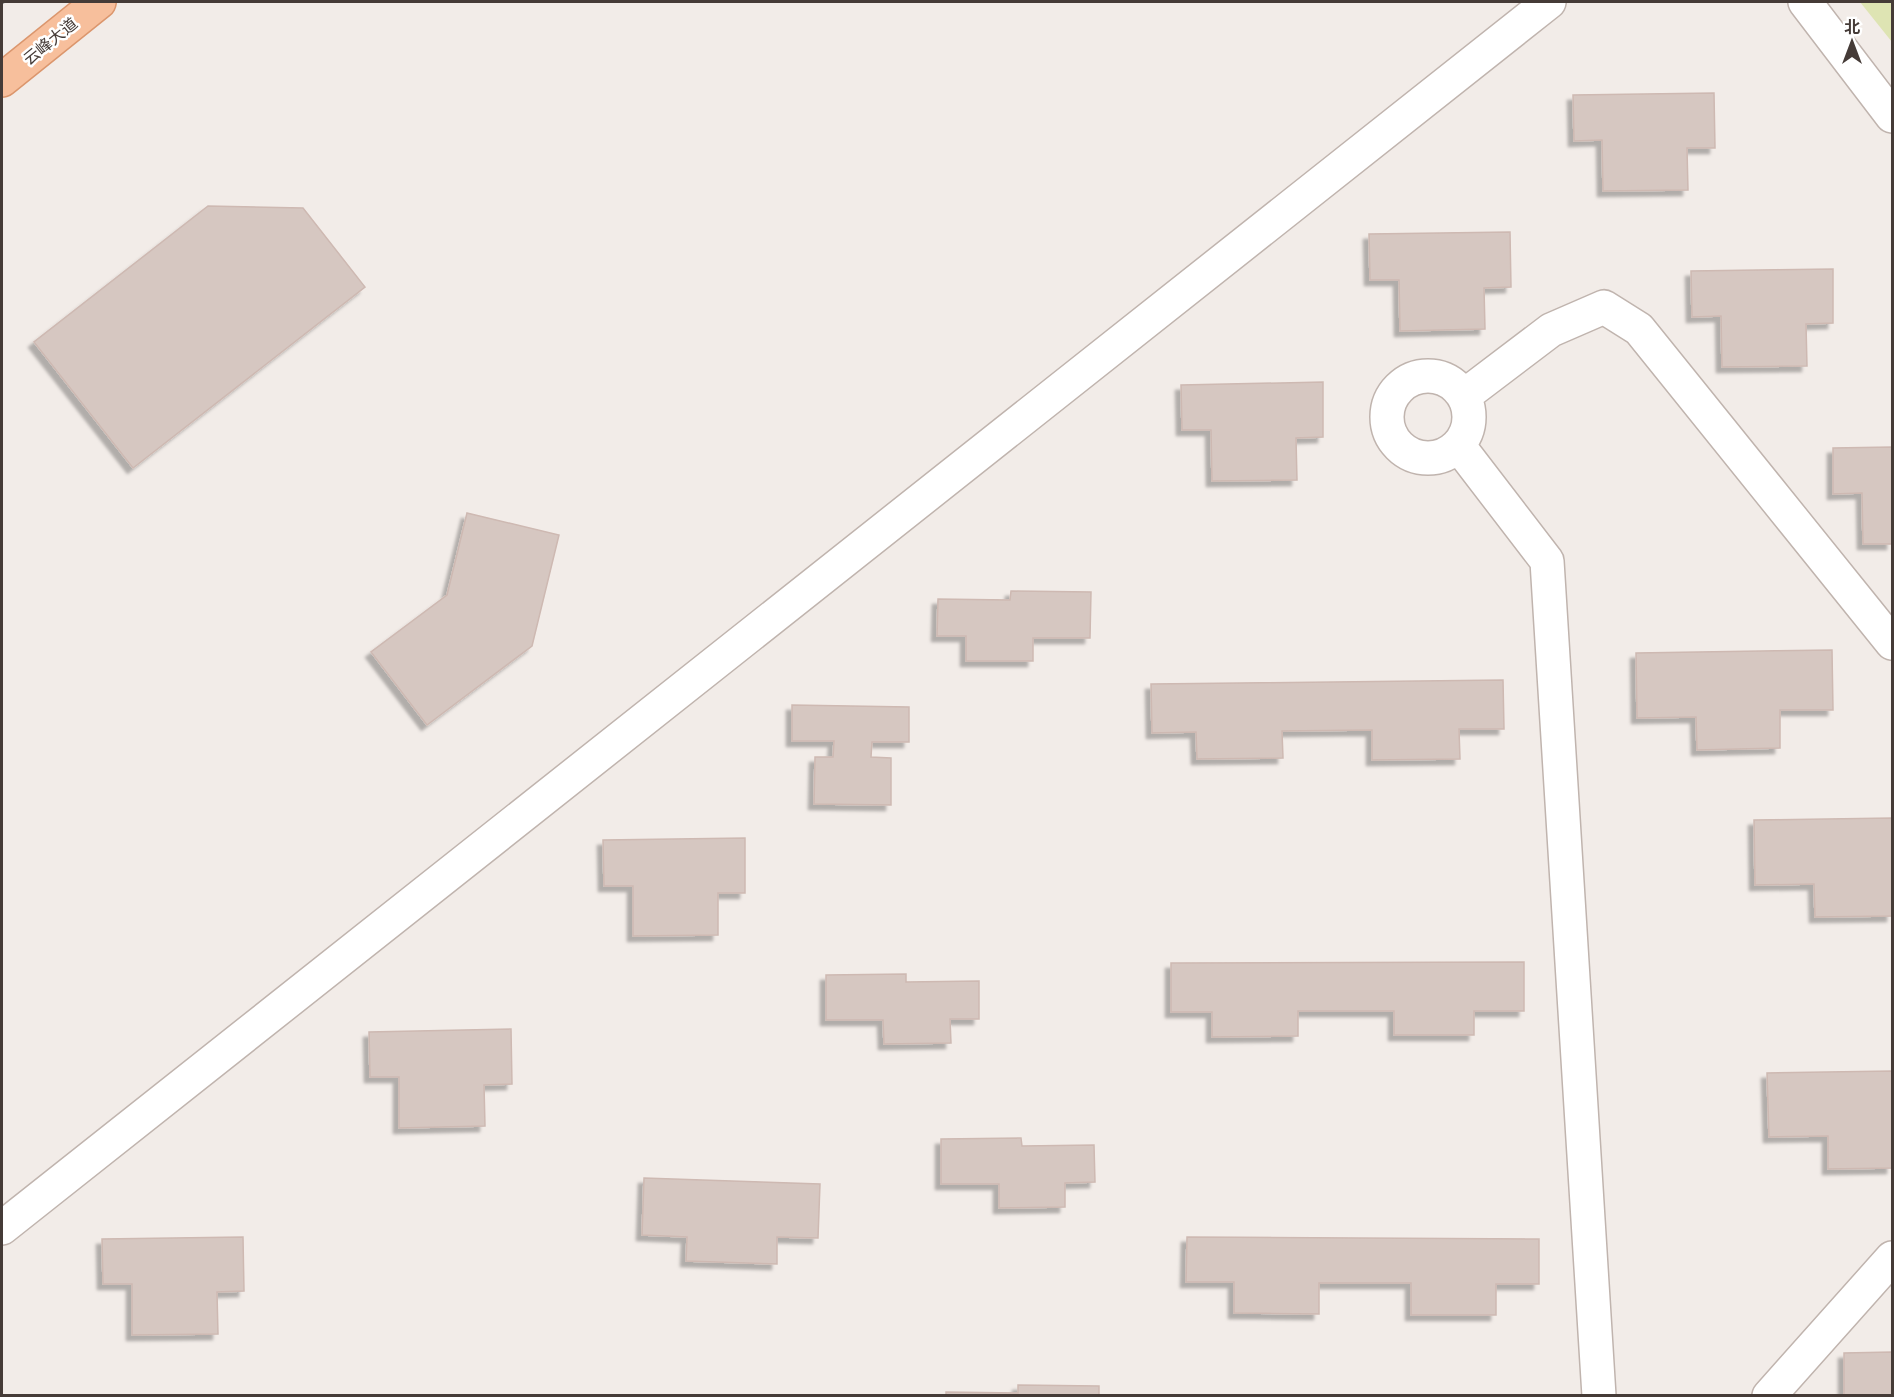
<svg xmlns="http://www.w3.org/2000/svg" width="1894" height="1397" font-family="'Source Sans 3','Noto Sans SC',sans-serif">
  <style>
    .green { fill: #dee4b3 }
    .building { fill: #d6c7c1; stroke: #ceb9b2; stroke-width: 1.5; filter: url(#shadow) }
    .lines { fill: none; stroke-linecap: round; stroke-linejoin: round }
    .minor-casing { stroke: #c0b4ae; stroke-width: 36 }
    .major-casing { stroke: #db966d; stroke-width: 36 }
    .minor { stroke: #fff; stroke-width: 33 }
    .major { stroke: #f7bf9c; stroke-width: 33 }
    .tram { stroke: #969696; stroke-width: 1.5 }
    .labels { text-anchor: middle; stroke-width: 5; stroke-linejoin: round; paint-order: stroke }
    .street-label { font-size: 16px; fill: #453b37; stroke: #fff }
  </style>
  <defs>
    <filter id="shadow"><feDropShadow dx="-5.5" dy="5.5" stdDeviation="1.5" flood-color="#0004"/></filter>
  </defs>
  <rect width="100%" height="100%" fill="#f2ece8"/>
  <path class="green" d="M 1860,2 L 1892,2 L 1892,42 Z"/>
  <path class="building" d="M 1714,93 L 1715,148 L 1687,148 L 1688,190 L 1603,191 L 1602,140 L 1574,141 L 1573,95 Z
    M 208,206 L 303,208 L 365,287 L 133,468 L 34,342 Z
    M 1510,232 L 1511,287 L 1484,288 L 1485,329 L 1400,331 L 1399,280 L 1370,280 L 1369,234 Z
    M 1833,269 L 1833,323 L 1806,324 L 1807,366 L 1722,367 L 1721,316 L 1692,317 L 1691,271 Z
    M 1323,382 L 1323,437 L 1296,438 L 1297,480 L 1212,481 L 1211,430 L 1182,430 L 1181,385 Z
    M 1892,447 L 1892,544 L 1863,544 L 1862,493 L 1833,494 L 1833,448 Z
    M 467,513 L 559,535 L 532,646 L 427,725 L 371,652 L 447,595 Z
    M 1011,591 L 1091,592 L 1090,638 L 1033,638 L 1033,661 L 966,661 L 966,636 L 937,636 L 938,599 L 1010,600 Z
    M 1832,650 L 1833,710 L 1780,710 L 1780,748 L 1697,750 L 1696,717 L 1637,718 L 1636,653 Z
    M 1503,680 L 1504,729 L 1459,729 L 1460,759 L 1372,760 L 1372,730 L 1282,731 L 1283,758 L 1197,759 L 1196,732 L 1152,733 L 1151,684 Z
    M 792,705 L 909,707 L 909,742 L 872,742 L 871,757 L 891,758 L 891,805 L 814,804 L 815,757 L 833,757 L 834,741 L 792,741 Z
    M 1892,818 L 1892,916 L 1815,917 L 1814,884 L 1755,885 L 1754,820 Z
    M 745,838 L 745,893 L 718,893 L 718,935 L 633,936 L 633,886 L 604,886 L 603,840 Z
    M 1524,962 L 1524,1011 L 1474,1011 L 1474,1035 L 1394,1035 L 1394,1011 L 1298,1011 L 1298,1036 L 1212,1037 L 1212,1012 L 1171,1012 L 1171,963 Z
    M 906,974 L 906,982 L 979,981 L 979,1019 L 950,1019 L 951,1043 L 884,1044 L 883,1020 L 826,1020 L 826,975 Z
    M 511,1029 L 512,1084 L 484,1085 L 485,1126 L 399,1128 L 399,1077 L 370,1077 L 369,1032 Z
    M 1892,1071 L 1892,1168 L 1828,1169 L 1828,1136 L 1769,1137 L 1767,1073 Z
    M 1021,1138 L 1022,1146 L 1094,1145 L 1095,1182 L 1065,1183 L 1065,1207 L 999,1208 L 999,1184 L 941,1184 L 941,1139 Z
    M 644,1178 L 820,1184 L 818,1238 L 777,1237 L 777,1264 L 686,1261 L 687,1237 L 642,1235 Z
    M 243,1237 L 244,1291 L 217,1292 L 218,1334 L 132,1335 L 132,1284 L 103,1284 L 102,1239 Z
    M 1187,1237 L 1539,1239 L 1539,1284 L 1496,1284 L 1496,1315 L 1411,1315 L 1411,1283 L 1319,1283 L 1319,1314 L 1234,1313 L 1234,1282 L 1186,1282 Z
    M 1892,1352 L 1892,1396 L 1844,1396 L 1844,1353 Z
    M 1018,1385 L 1099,1386 L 1099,1396 L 946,1396 L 946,1392 L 1018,1393 Z"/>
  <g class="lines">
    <g class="minor-casing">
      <path id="minor" d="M 1805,2 L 1892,116
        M1387 417a41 41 0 1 1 82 0a41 41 0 1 1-82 0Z
        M 1464,396 L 1551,330 L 1604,307 L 1639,329 L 1892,643
        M 1458,445 L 1547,561 L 1599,1396
        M 2,1228 L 1549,2
        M 1769,1396 L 1892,1258"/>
    </g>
    <g class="major-casing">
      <path id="major" d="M 2,80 L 99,2"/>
    </g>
    <use href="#minor" class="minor"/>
    <use href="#major" class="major"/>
    <path class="tram" d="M 2,4 L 5,2"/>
  </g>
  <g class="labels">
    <g class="street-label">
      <text transform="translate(50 41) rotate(-39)" y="6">云峰大道</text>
    </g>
  </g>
  <rect width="1894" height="1397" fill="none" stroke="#453b37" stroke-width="6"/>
  <g transform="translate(1852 42)" stroke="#ffffff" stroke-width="4.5" paint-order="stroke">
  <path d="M0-4.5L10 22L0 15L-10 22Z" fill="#453b37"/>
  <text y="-9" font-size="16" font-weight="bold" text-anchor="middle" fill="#453b37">北</text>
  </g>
</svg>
